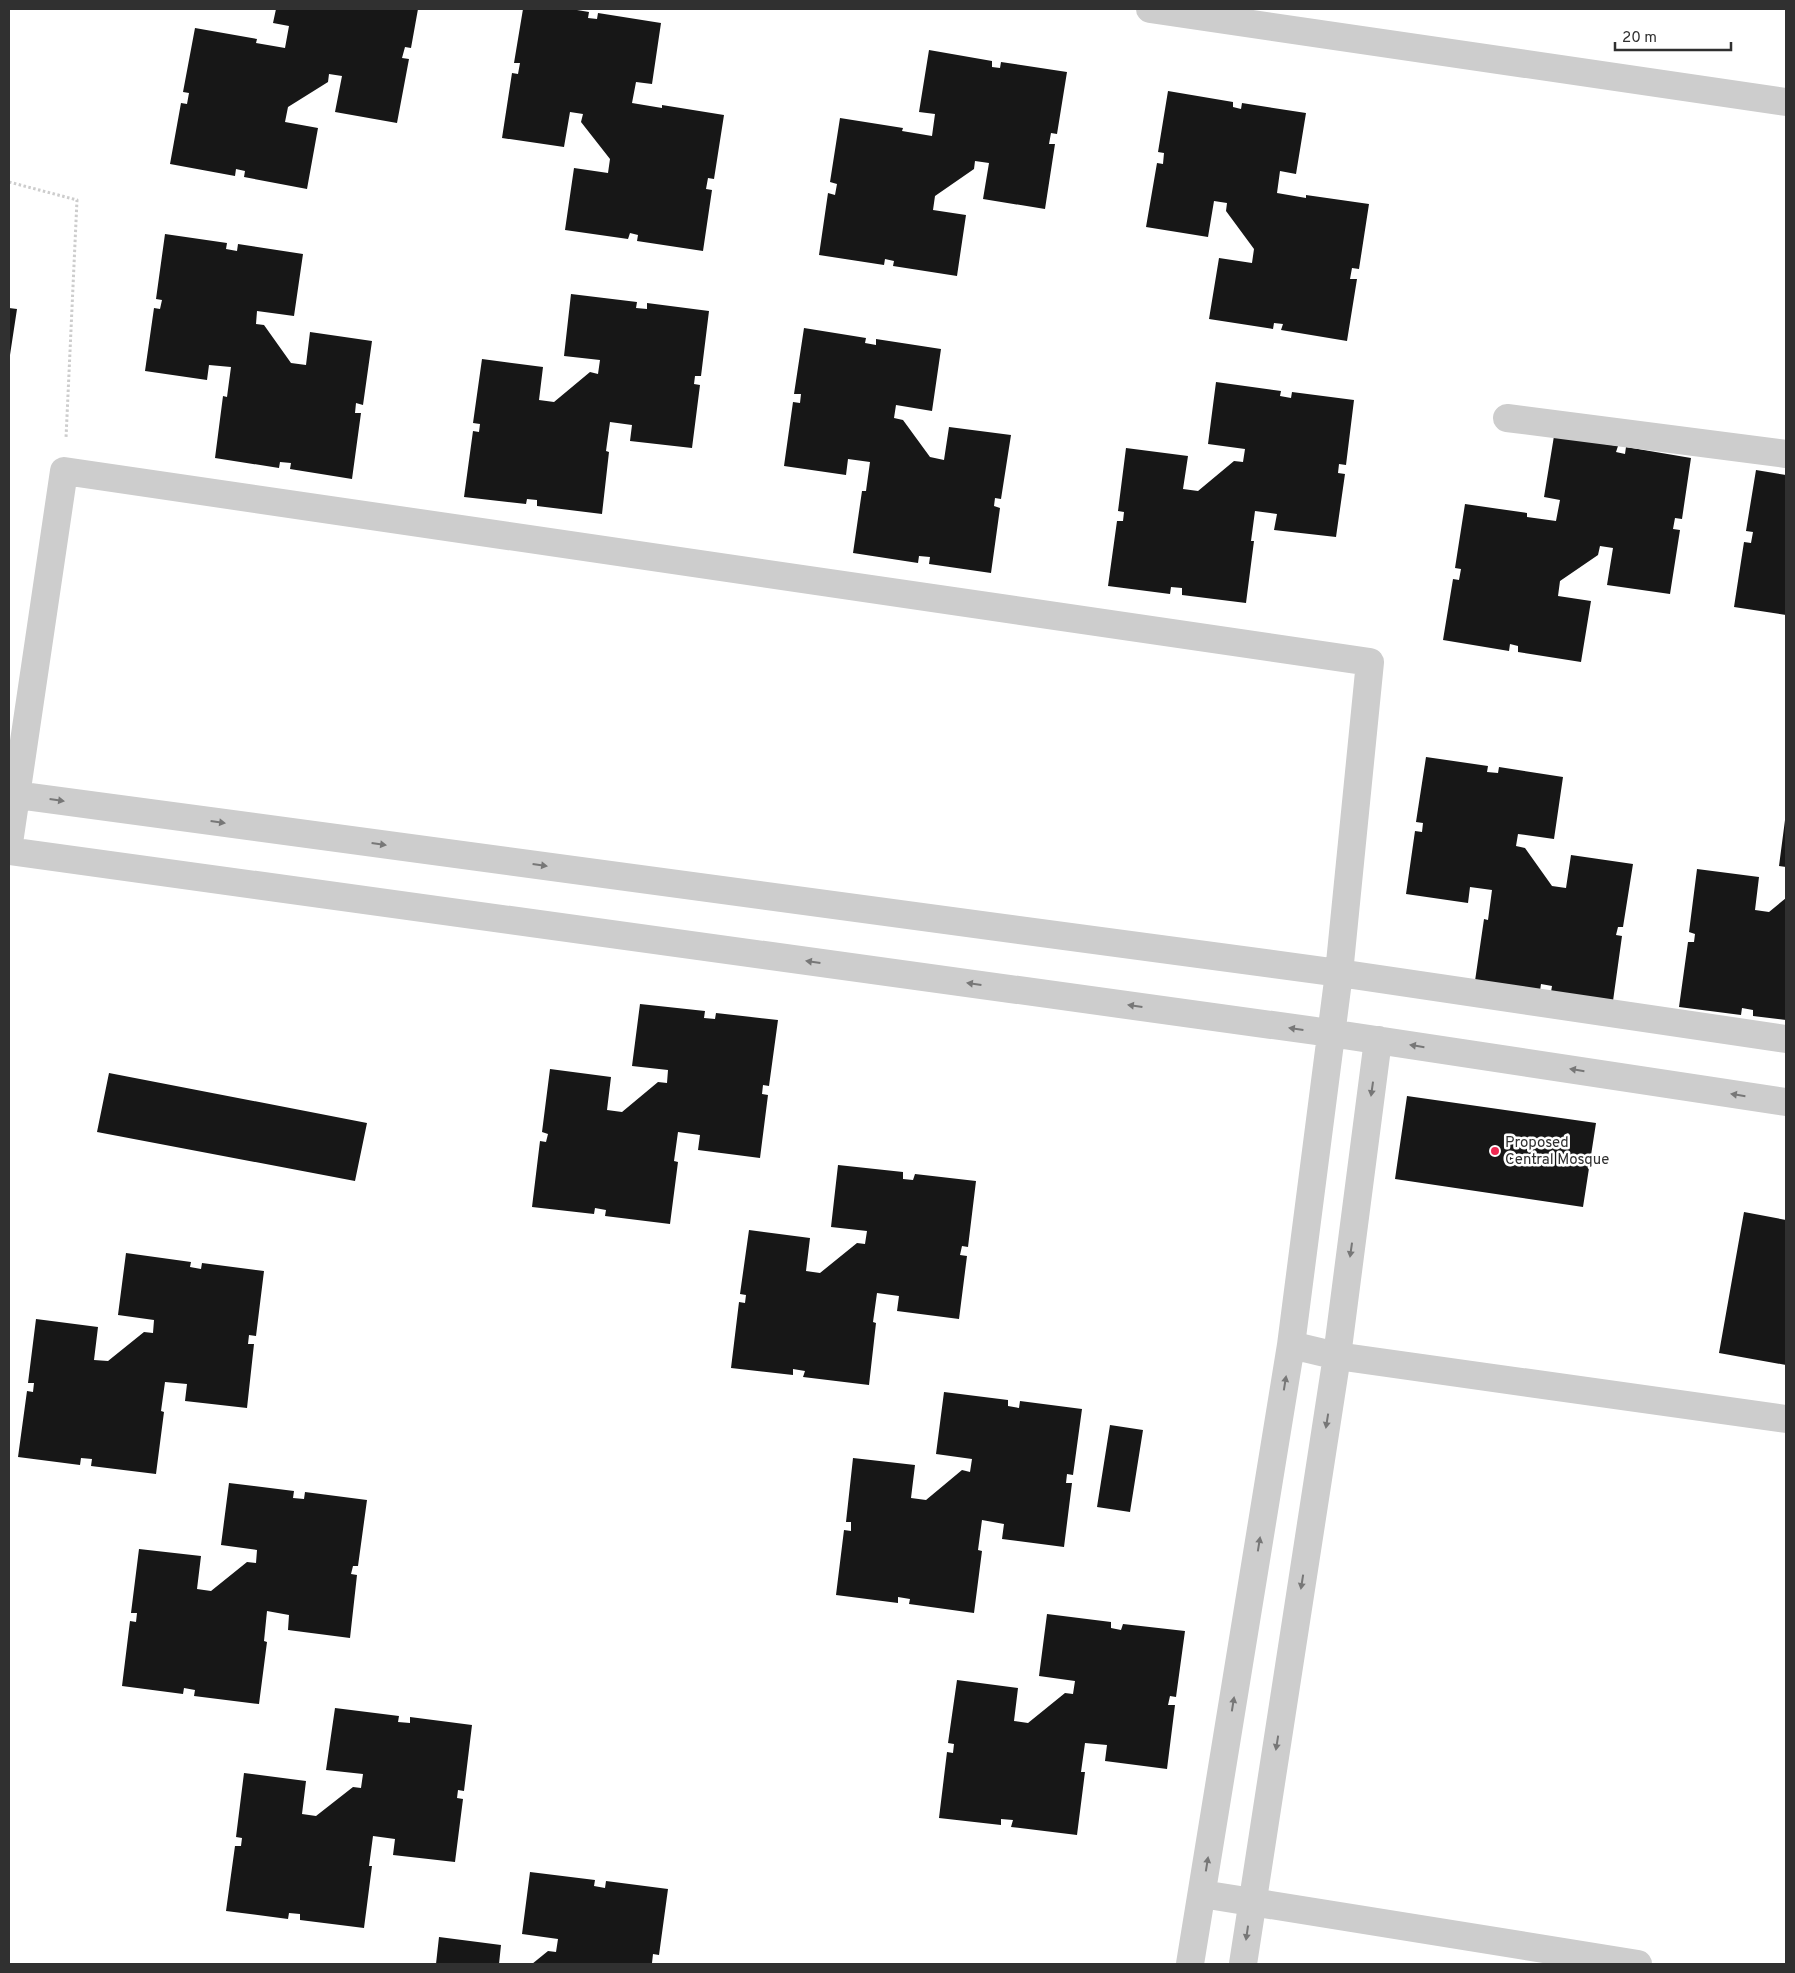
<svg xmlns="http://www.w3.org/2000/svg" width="1795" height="1973" font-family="Overpass,sans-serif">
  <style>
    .building { fill: #171717 }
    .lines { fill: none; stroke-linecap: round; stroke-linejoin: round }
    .path { stroke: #cdcdcd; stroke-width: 3; stroke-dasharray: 2.5 2.5; stroke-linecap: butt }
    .street { stroke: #cdcdcd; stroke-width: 28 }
    .oneway { fill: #777 }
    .poi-dot { fill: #ef2952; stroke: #fff; stroke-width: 2 }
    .labels { text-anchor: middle; stroke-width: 5; stroke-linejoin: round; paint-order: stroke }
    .poi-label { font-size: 15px; fill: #303030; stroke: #fff; text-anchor: start }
  </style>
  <rect width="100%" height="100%" fill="#fff"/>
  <path class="building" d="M 276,9 L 418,9 L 411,48 L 405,47 L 402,58 L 409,59 L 397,123 L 335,112 L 342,76 L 329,74 L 328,82 L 288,107 L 285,122 L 318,128 L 307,189 L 244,177 L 245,171 L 236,169 L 235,176 L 170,164 L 181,103 L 187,104 L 189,93 L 183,92 L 195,28 L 257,39 L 256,43 L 285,48 L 289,26 L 273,23 Z
    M 523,9 L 571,9 L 589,12 L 588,18 L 597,19 L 598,13 L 661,23 L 652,84 L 636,82 L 632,103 L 662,108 L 662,105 L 724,115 L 714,179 L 708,178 L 706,189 L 712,190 L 703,251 L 637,241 L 638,235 L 630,233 L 628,239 L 565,230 L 574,168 L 608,173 L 610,159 L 581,122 L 583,114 L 570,112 L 564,147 L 502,138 L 512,73 L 518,74 L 520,63 L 514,63 Z
    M 929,50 L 992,61 L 992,67 L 1000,68 L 1001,62 L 1067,72 L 1057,134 L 1051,133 L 1049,144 L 1055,144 L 1045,209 L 983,199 L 989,163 L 975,161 L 974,169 L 935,196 L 933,210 L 966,215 L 957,276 L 893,266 L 894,261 L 885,259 L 884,265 L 819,255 L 828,193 L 835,195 L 837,184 L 830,182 L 840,118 L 903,128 L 902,131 L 932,136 L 935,114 L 919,112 Z
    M 1168,91 L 1233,102 L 1233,107 L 1241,109 L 1242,103 L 1306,113 L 1296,174 L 1280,171 L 1277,193 L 1306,198 L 1306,195 L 1369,204 L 1359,269 L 1352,268 L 1350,279 L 1357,279 L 1347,341 L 1281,330 L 1283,324 L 1274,323 L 1273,329 L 1209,319 L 1219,258 L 1252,263 L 1254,249 L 1226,211 L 1227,203 L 1214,201 L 1208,237 L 1146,227 L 1157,163 L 1163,164 L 1164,153 L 1158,152 Z
    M 165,234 L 227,243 L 226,249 L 237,251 L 238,244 L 303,254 L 294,316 L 257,311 L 256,324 L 264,325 L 291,363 L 306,365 L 310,332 L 372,341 L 363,405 L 356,403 L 355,413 L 361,413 L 352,479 L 290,469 L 291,463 L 280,462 L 279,468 L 215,458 L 223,396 L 227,397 L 231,367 L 209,365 L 207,380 L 145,371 L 154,308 L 160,309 L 162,300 L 156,299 Z
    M 571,294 L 637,302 L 636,308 L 647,309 L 647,303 L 709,311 L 701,376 L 695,376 L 694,384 L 700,385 L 692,448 L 630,441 L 632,425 L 610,422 L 606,451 L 609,452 L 602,514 L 537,506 L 537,500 L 527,499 L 526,504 L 464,497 L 473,431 L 479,432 L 480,424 L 473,423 L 482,359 L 543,367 L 539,400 L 554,402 L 590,372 L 598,374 L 600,360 L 564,356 Z
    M 9,308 L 17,309 L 10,355 L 9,355 Z
    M 804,328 L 866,338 L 865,343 L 876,345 L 876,339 L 941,349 L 932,411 L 896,405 L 894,418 L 903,420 L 930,457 L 944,460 L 949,427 L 1011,435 L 1001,499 L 995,498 L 994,506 L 1000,508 L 991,573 L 929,564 L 930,557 L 919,556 L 918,563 L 853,553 L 862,491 L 866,491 L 870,462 L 848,459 L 846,475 L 784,466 L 793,402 L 800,403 L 801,394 L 794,394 Z
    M 1216,382 L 1281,391 L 1280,396 L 1291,398 L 1292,392 L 1354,400 L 1346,465 L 1339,464 L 1338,473 L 1345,474 L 1336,537 L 1274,530 L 1277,514 L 1255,511 L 1251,541 L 1254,541 L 1246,603 L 1182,595 L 1182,588 L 1171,587 L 1170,594 L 1108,586 L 1117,521 L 1123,521 L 1124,512 L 1118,511 L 1126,448 L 1188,456 L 1183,489 L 1198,491 L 1234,461 L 1243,462 L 1245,449 L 1208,444 Z
    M 1554,436 L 1618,446 L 1616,452 L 1625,454 L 1626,447 L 1691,458 L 1682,519 L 1675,518 L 1673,529 L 1680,530 L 1670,594 L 1607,585 L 1613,548 L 1600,546 L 1598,555 L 1560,581 L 1558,596 L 1591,601 L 1581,662 L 1518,652 L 1518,646 L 1510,644 L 1509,651 L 1443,640 L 1453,579 L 1459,580 L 1461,569 L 1455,568 L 1465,504 L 1527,513 L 1527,517 L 1556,521 L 1560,500 L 1544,497 Z
    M 1756,470 L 1786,475 L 1786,615 L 1734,607 L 1744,542 L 1751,543 L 1753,532 L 1746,531 Z
    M 1426,757 L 1488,766 L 1487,772 L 1498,773 L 1499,767 L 1563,777 L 1554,839 L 1518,834 L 1516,846 L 1525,848 L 1552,886 L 1566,888 L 1571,855 L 1633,864 L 1623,927 L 1618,927 L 1616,935 L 1622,936 L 1613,1001 L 1551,992 L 1552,986 L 1541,984 L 1540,991 L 1475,981 L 1484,919 L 1488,920 L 1492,890 L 1470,887 L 1468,903 L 1406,894 L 1415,831 L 1422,832 L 1423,823 L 1416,822 Z
    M 1785,820 L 1786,820 L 1786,867 L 1779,866 Z
    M 1697,869 L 1759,877 L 1755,910 L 1769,912 L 1786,898 L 1786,1020 L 1753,1016 L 1753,1010 L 1742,1008 L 1741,1015 L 1679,1007 L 1688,942 L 1694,942 L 1695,934 L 1689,932 Z
    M 640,1004 L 705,1011 L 704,1018 L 715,1019 L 716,1013 L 778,1020 L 769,1086 L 763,1085 L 762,1094 L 768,1095 L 760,1158 L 698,1150 L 700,1135 L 678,1132 L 674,1161 L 678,1162 L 670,1224 L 605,1216 L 606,1210 L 595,1208 L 594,1214 L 532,1207 L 540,1141 L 546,1142 L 548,1134 L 542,1132 L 550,1069 L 611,1077 L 607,1110 L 622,1112 L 658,1082 L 667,1083 L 668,1070 L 632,1066 Z
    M 109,1073 L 367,1123 L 355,1181 L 97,1132 Z
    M 1407,1096 L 1596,1123 L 1583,1207 L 1395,1179 Z
    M 838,1165 L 903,1172 L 903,1179 L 913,1180 L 915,1174 L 976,1181 L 968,1247 L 962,1246 L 960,1255 L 967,1256 L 959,1319 L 897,1311 L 899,1296 L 877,1293 L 873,1322 L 876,1323 L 869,1385 L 803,1377 L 805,1371 L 793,1369 L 793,1375 L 731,1368 L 739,1302 L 745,1303 L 746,1295 L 740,1294 L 749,1230 L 810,1238 L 806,1271 L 820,1273 L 857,1243 L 865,1244 L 867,1231 L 831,1227 Z
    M 1744,1212 L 1786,1220 L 1786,1365 L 1719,1353 Z
    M 126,1253 L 191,1262 L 190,1267 L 201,1269 L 202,1263 L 264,1271 L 256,1336 L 249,1335 L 248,1344 L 254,1344 L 247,1408 L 185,1401 L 187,1384 L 165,1382 L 161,1411 L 164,1412 L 156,1474 L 91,1466 L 92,1459 L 81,1458 L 80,1465 L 18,1457 L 27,1391 L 33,1392 L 34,1383 L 28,1383 L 36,1319 L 98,1327 L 94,1360 L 108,1361 L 144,1332 L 153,1333 L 154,1320 L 118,1315 Z
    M 944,1392 L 1008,1400 L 1008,1406 L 1019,1408 L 1020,1401 L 1082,1409 L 1073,1475 L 1067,1474 L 1066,1483 L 1072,1483 L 1064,1547 L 1002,1539 L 1004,1524 L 982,1520 L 978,1550 L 982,1551 L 974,1613 L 909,1604 L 910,1599 L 898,1597 L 898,1603 L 836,1595 L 844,1530 L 851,1531 L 851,1522 L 846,1522 L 853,1458 L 915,1465 L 911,1498 L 926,1500 L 962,1470 L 970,1472 L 972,1459 L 936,1454 Z
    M 1110,1425 L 1143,1430 L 1130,1512 L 1097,1507 Z
    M 229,1483 L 294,1491 L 293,1498 L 304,1499 L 305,1492 L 367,1500 L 358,1566 L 353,1566 L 351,1574 L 357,1575 L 350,1638 L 288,1630 L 289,1615 L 267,1611 L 264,1641 L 267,1642 L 259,1704 L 194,1696 L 195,1690 L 184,1688 L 183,1694 L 122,1686 L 130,1621 L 136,1622 L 137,1613 L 131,1613 L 139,1549 L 201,1556 L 197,1589 L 211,1591 L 247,1562 L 256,1563 L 257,1550 L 221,1545 Z
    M 1047,1614 L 1111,1622 L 1111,1628 L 1121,1630 L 1123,1624 L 1185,1631 L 1176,1697 L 1170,1696 L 1168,1705 L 1175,1705 L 1167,1769 L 1105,1761 L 1107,1745 L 1085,1743 L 1081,1772 L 1085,1772 L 1077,1835 L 1011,1827 L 1013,1820 L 1001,1819 L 1001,1825 L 939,1818 L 947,1752 L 953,1753 L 954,1744 L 948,1743 L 957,1680 L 1018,1688 L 1014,1721 L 1028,1723 L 1065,1693 L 1073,1694 L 1075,1681 L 1039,1676 Z
    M 335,1708 L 399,1716 L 398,1722 L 410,1723 L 410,1717 L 472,1725 L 464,1791 L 458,1790 L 457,1798 L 463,1799 L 455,1862 L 393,1855 L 395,1839 L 373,1836 L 369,1866 L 372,1866 L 364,1928 L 300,1920 L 300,1914 L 289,1913 L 288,1919 L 226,1911 L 235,1846 L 241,1846 L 242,1838 L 236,1837 L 244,1773 L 306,1781 L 302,1814 L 316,1816 L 353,1787 L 361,1788 L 363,1774 L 326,1770 Z
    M 530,1872 L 595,1880 L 594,1886 L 605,1888 L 606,1881 L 668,1889 L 659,1955 L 653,1954 L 652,1963 L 655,1964 L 532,1964 L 548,1951 L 556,1952 L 558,1939 L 522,1934 Z
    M 439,1937 L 501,1945 L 499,1964 L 436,1964 Z"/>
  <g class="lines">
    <path class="path" d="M 9,182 L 77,200 L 66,438"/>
    <path class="street" d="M 1150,9 L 1786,102
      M 1507,418 L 1786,454
      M 9,794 L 1339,973 L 1786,1039
      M 9,843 L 64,471 L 1370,662 L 1339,973 L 1291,1345 L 1190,1964
      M 9,851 L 1330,1033 L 1786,1102
      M 1291,1345 L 1337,1356 L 1786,1419
      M 1202,1894 L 1638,1964
      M 1243,1964 L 1337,1356 L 1378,1040"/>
  </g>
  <defs><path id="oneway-solid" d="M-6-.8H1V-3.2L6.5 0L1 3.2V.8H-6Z" transform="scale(1.25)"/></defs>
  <g class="oneway">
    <use href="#oneway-solid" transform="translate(57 800) rotate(8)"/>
    <use href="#oneway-solid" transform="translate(218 822) rotate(8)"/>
    <use href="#oneway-solid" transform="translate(379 844) rotate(8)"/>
    <use href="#oneway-solid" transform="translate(540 865) rotate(8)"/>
    <use href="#oneway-solid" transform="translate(813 962) rotate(-172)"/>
    <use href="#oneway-solid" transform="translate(974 984) rotate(-172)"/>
    <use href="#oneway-solid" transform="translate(1135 1006) rotate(-172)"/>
    <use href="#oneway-solid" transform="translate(1296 1029) rotate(-172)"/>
    <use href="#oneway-solid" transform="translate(1417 1046) rotate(-171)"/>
    <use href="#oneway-solid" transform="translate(1577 1070) rotate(-171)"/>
    <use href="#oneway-solid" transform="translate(1372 1089) rotate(98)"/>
    <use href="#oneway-solid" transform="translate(1738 1095) rotate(-171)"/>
    <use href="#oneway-solid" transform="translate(1351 1250) rotate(98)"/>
    <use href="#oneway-solid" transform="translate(1285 1383) rotate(-81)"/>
    <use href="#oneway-solid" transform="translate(1327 1421) rotate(99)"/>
    <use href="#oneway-solid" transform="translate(1259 1544) rotate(-81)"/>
    <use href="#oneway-solid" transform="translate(1302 1582) rotate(99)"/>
    <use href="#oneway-solid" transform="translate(1233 1704) rotate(-81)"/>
    <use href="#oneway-solid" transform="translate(1277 1743) rotate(99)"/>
    <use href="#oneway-solid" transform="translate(1207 1864) rotate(-81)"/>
    <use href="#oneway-solid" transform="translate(1247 1933) rotate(98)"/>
  </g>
  <circle class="poi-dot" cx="1495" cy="1151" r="5"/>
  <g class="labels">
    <g class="poi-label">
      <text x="1505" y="1147">Proposed<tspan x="1505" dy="17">Central Mosque</tspan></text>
    </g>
  </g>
  <rect width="1795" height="1973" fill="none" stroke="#303030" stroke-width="20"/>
  <path d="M1615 42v8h116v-8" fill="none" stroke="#303030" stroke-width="2.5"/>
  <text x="1622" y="42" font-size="15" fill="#303030" stroke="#ffffff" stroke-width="4" paint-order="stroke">20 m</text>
</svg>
